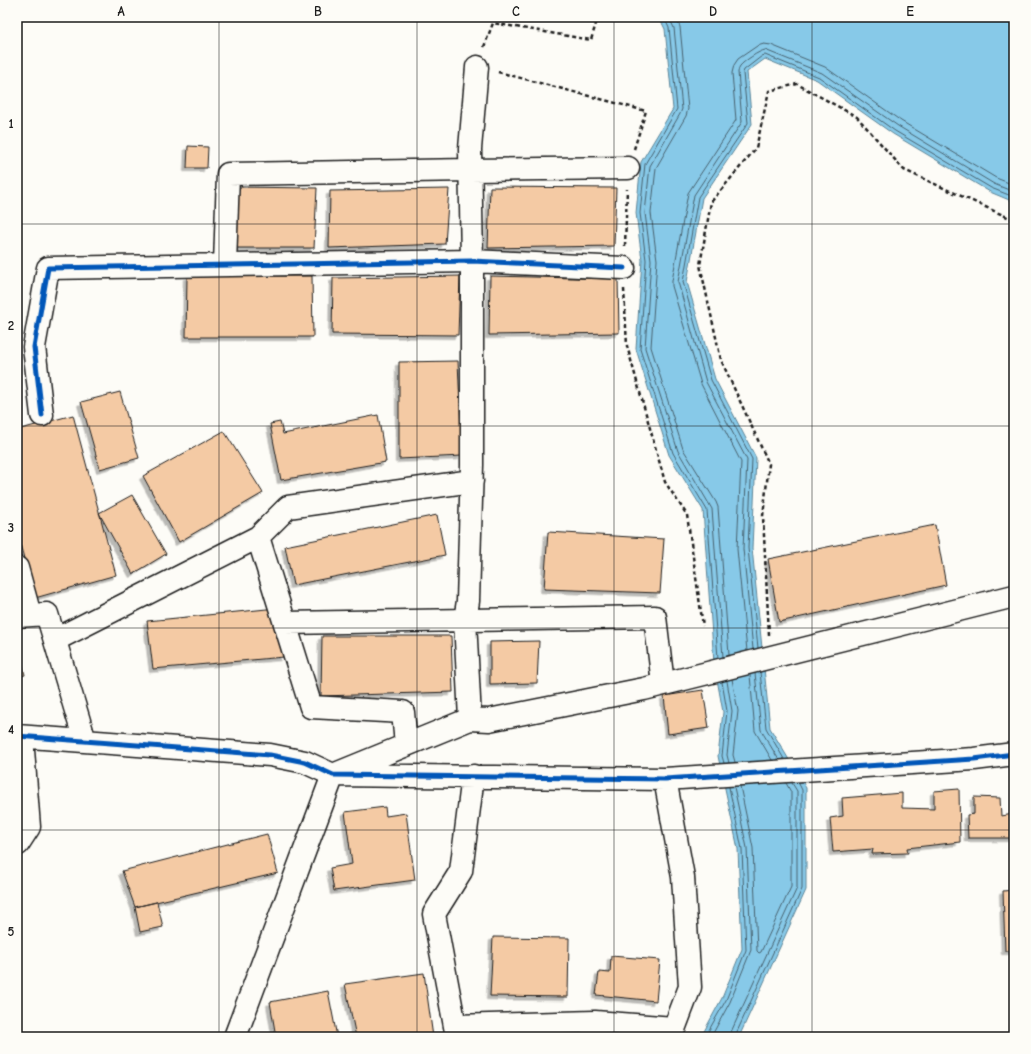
<svg xmlns="http://www.w3.org/2000/svg" width="1031" height="1054" font-family="'Comic Neue',sans-serif">
  <style>
    .water { fill: #87c9e8; stroke: #5c8496 }
    .lines { fill: none; stroke-linecap: round; stroke-linejoin: round }
    .shore { stroke: #47616e; stroke-width: 1 }
    .building { fill: #f4caa4; stroke: #1c1c1c; filter: url(#shadow) }
    .minor-casing { stroke: #1c1c1c; stroke-width: 25 }
    .path { stroke: #1c1c1c; stroke-width: 2.5; stroke-dasharray: 4 3; stroke-linecap: butt }
    .minor { stroke: #fdfcf7; stroke-width: 22 }
    .cycleway-casing { stroke: #fdfcf7; stroke-width: 8 }
    .cycleway { stroke: #0057b8; stroke-width: 5 }
    .grid { fill: none; stroke: #1c1c1c; stroke-width: 1; stroke-opacity: 0.55 }
    .neatline { fill: none; stroke: #1c1c1c; stroke-width: 1.5 }
    .grid-label { font-size: 13px; text-anchor: middle; font-weight: bold; fill: #1c1c1c }
  </style>
  <defs>
    <filter id="shadow"><feDropShadow dx="-3.5" dy="3.5" stdDeviation="0" flood-color="#0004"/></filter>
  </defs>
  <rect width="100%" height="100%" fill="#fdfcf7"/>
  <filter id="ink" filterUnits="userSpaceOnUse"><feTurbulence type="fractalNoise" baseFrequency=".025" numOctaves="2"/><feDisplacementMap in="SourceGraphic" scale="8" xChannelSelector="R" yChannelSelector="G"/><feConvolveMatrix kernelMatrix="1 2 1 2 8 2 1 2 1" color-interpolation-filters="sRGB"/></filter>
  <g filter="url(#ink)">
    <path class="water" d="M 659,17 L 1014,17 L 1014,202 L 990,192 L 893,134 L 817,80 L 765,59 L 747,72 L 752,124 L 702,198 L 687,282 L 715,379 L 756,458 L 752,548 L 770,728 L 806,788 L 806,890 L 739,1037 L 701,1037 L 722,998 L 742,949 L 738,849 L 718,756 L 723,712 L 714,663 L 703,510 L 669,455 L 636,349 L 642,260 L 636,213 L 641,162 L 673,109 L 665,29 Z"/>
    <g class="lines">
      <path class="shore" d="M 664,17 L 669,28 L 677,109 L 645,164 L 640,213 L 646,260 L 640,349 L 673,453 L 707,510 L 718,658
        M 669,17 L 674,28 L 682,109 L 680,114 L 650,166 L 645,213 L 651,260 L 645,348 L 678,451 L 712,509 L 723,657
        M 676,17 L 680,27 L 688,109 L 686,116 L 656,168 L 651,213 L 657,260 L 651,347 L 683,449 L 716,502 L 718,507 L 729,655
        M 758,648 L 748,548 L 752,459 L 711,380 L 683,282 L 698,197 L 748,123 L 743,73 L 744,70 L 762,56 L 765,55 L 819,77 L 895,131 L 991,188 L 1014,197
        M 753,649 L 743,549 L 747,460 L 706,382 L 678,282 L 694,195 L 742,122 L 738,72 C 739,70 738,69 740,66 C 744,61 759,51 765,50 L 822,73 L 898,126 L 994,184 L 1014,192
        M 747,651 L 737,549 L 741,462 L 701,384 L 672,286 L 672,281 L 688,193 L 736,120 L 732,73 L 734,65 L 738,59 L 757,46 L 764,44 L 771,45 L 825,67 L 901,121 L 996,178 L 1014,185
        M 760,672 L 766,728 L 784,759
        M 755,673 L 761,730 L 779,760
        M 750,675 L 755,731 L 772,760
        M 732,679 L 738,711 L 733,755 L 735,762
        M 727,681 L 732,711 L 727,755 L 729,763
        M 722,682 L 727,711 L 722,756 L 724,763
        M 740,786 L 753,848 L 757,951 L 759,953 L 761,952 L 791,887 L 791,792 L 786,783
        M 705,1037 L 726,1000 L 746,950 L 742,849 L 729,787
        M 711,1037 L 730,1002 L 751,950 L 747,848 L 734,787
        M 730,1037 L 731,1032 L 797,888 L 797,791 L 792,783
        M 735,1037 L 736,1034 L 802,889 L 802,790 L 798,782"/>
    </g>
    <path class="building" d="M 188,146 L 208,147 L 207,168 L 187,168 Z
      M 232,187 L 317,188 L 314,248 L 231,248 Z
      M 490,187 L 616,188 L 614,246 L 488,248 Z
      M 449,189 L 445,244 L 329,248 L 330,191 Z
      M 187,276 L 312,276 L 313,337 L 186,337 Z
      M 460,276 L 458,335 L 332,334 L 333,278 Z
      M 490,276 L 618,279 L 619,333 L 489,335 Z
      M 458,361 L 462,456 L 399,459 L 399,362 Z
      M 120,392 L 139,458 L 100,469 L 81,402 Z
      M 73,415 L 116,575 L 35,598 L 17,533 L 17,430 Z
      M 378,415 L 386,462 L 281,480 L 270,424 L 280,422 L 283,434 Z
      M 224,431 L 263,493 L 179,542 L 143,476 Z
      M 132,495 L 166,554 L 133,574 L 99,513 Z
      M 437,515 L 445,555 L 293,585 L 285,546 Z
      M 935,525 L 946,585 L 779,622 L 768,559 Z
      M 548,532 L 664,539 L 660,593 L 544,589 Z
      M 277,608 L 284,657 L 153,669 L 147,621 Z
      M 322,636 L 451,636 L 453,692 L 321,696 Z
      M 539,641 L 537,683 L 490,684 L 490,642 Z
      M 17,643 L 25,675 L 17,677 Z
      M 703,690 L 709,728 L 668,734 L 664,696 Z
      M 959,789 L 960,842 L 907,848 L 908,853 L 872,854 L 873,849 L 833,852 L 830,818 L 843,816 L 842,798 L 902,793 L 902,808 L 934,809 L 934,791 Z
      M 974,797 L 1000,798 L 1001,816 L 1014,814 L 1014,838 L 968,838 L 967,815 L 974,814 Z
      M 385,807 L 386,816 L 406,813 L 415,880 L 334,891 L 330,868 L 352,864 L 345,812 Z
      M 267,834 L 278,873 L 135,907 L 122,871 Z
      M 1014,890 L 1014,951 L 1005,951 L 1003,891 Z
      M 157,902 L 163,927 L 140,932 L 135,907 Z
      M 493,937 L 569,938 L 568,997 L 490,996 Z
      M 611,956 L 660,960 L 656,1001 L 596,995 L 599,972 L 610,973 Z
      M 424,973 L 433,1037 L 356,1037 L 345,984 Z
      M 328,991 L 337,1037 L 276,1037 L 270,1002 Z
      M 78,1034 L 78,1037 L 49,1037 Z"/>
    <g class="lines">
      <g class="minor-casing">
        <path id="minor" d="M 225,265 L 228,174 L 470,170 L 628,168
          M 42,415 L 34,347 L 48,268 L 472,261 L 624,268
          M 258,537 L 311,707 L 403,712 L 406,745
          M 17,568 L 30,615
          M 17,616 L 47,614 L 85,741
          M 285,623 L 655,617 L 663,684
          M 55,640 L 258,537 L 288,507 L 472,481
          M 470,719 L 465,620 L 468,601 L 472,465 L 472,261 L 470,149 L 477,67
          M 17,736 L 270,755 L 305,762 L 333,775 L 665,779 L 974,759 L 1014,754
          M 665,779 L 683,877 L 690,987 L 671,1037
          M 17,844 L 18,844 L 29,827 L 22,737
          M 455,1026 L 595,1022 L 674,1028
          M 235,1037 L 333,775 L 470,719 L 489,720 L 644,689 L 1014,596
          M 457,1037 L 434,914 L 461,871 L 473,776"/>
      </g>
      <path class="path" d="M 484,47 L 493,23 L 591,40 L 598,17
        M 498,72 L 646,111 L 634,149
        M 625,246 L 627,189
        M 624,289 L 627,346 L 665,482 L 687,515 L 703,626
        M 769,635 L 763,516 L 769,464 L 721,360 L 700,265 L 711,202 L 756,148 L 769,91 L 797,84 L 857,117 L 904,170 L 1014,220"/>
      <use href="#minor" class="minor"/>
      <g class="cycleway-casing">
        <path id="cycleway" d="M 42,415 L 34,347 L 48,268 L 472,261 L 624,268
          M 17,736 L 270,755 L 305,762 L 333,775 L 665,779 L 974,759 L 1014,754"/>
      </g>
      <use href="#cycleway" class="cycleway"/>
    </g>
  </g>
  <path class="grid" d="M 219,17 L 219,1037M 417,17 L 417,1037M 614,17 L 614,1037M 812,17 L 812,1037M 17,224 L 1014,224M 17,426 L 1014,426M 17,628 L 1014,628M 17,830 L 1014,830"/>
  <rect width="1031" height="1054" fill="none" stroke="#fdfcf7" stroke-width="44"/>
  <rect x="22" y="22" width="987" height="1010" class="neatline"/>
  <g class="grid-label">
    <text x="121" y="16">A</text>
    <text x="318" y="16">B</text>
    <text x="516" y="16">C</text>
    <text x="713" y="16">D</text>
    <text x="910" y="16">E</text>
    <text x="11" y="128">1</text>
    <text x="11" y="330">2</text>
    <text x="11" y="532">3</text>
    <text x="11" y="734">4</text>
    <text x="11" y="936">5</text>
  </g>
</svg>
